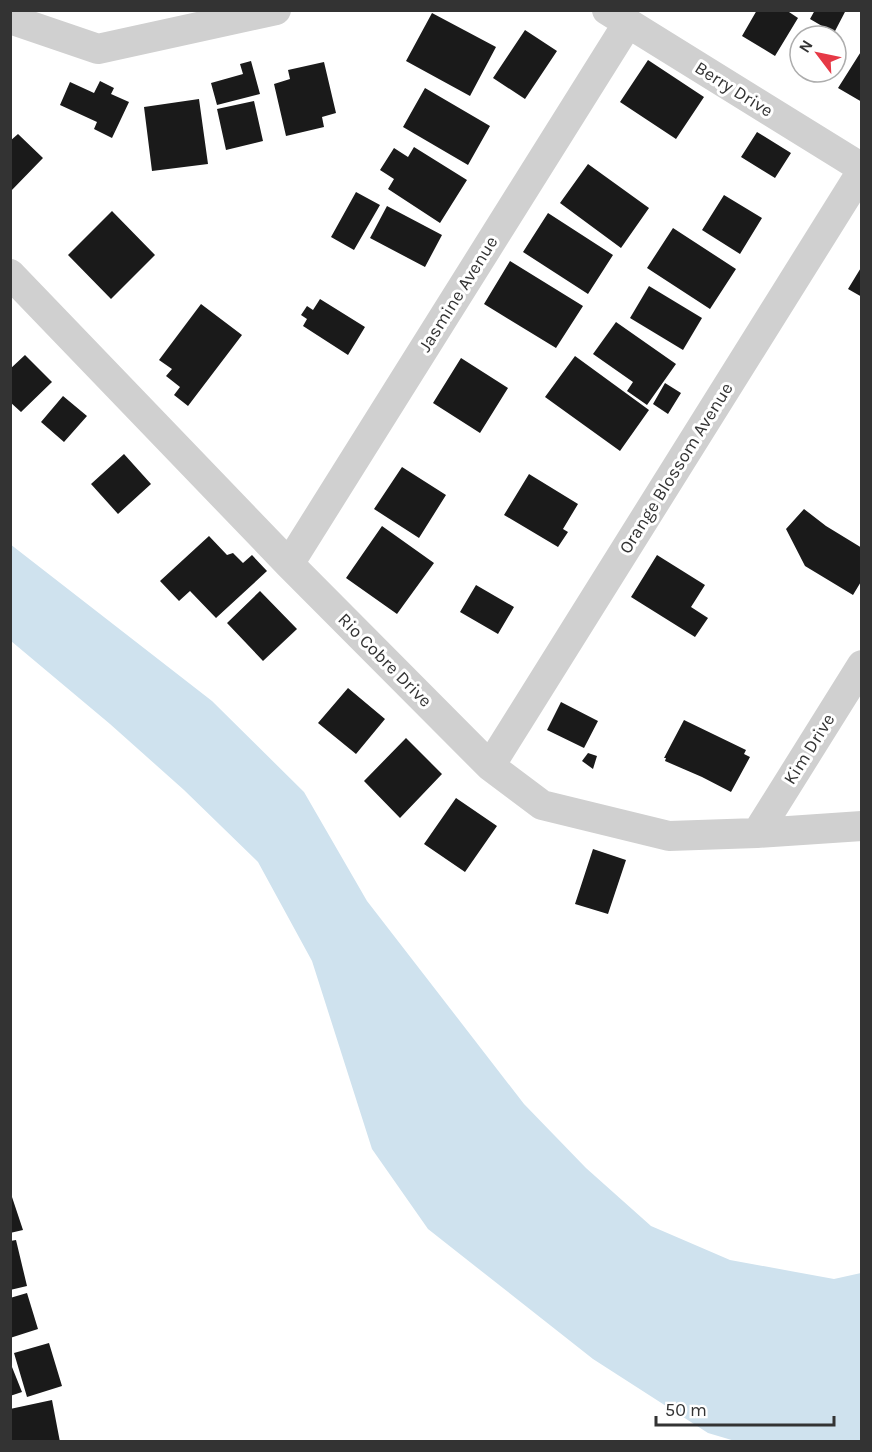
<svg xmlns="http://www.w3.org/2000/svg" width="872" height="1452" font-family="Karla,sans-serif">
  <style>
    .water { fill: #cfe2ee }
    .building { fill: #1a1a1a }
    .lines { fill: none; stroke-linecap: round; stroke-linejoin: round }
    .minor { stroke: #d0d0d0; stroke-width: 30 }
    .labels { text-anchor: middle; stroke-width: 6; stroke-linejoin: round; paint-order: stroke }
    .street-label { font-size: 18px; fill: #333; stroke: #fff }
  </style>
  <rect width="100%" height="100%" fill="#fff"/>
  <path class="water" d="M 10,544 L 212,701 L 304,792 L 367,901 L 524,1104 L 586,1168 L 651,1226 L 730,1260 L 834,1279 L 861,1273 L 861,1441 L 735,1441 L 708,1433 L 593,1359 L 428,1229 L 372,1149 L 312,961 L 258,862 L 184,790 L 110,724 L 11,641 Z"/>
  <path class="building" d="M 757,10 L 786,10 L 798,18 L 775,56 L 742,36 Z
    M 815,10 L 846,10 L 834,33 L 810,19 Z
    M 432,13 L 496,47 L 470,96 L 406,61 Z
    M 525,30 L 557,51 L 525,99 L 493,78 Z
    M 862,50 L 862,102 L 838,88 Z
    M 648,60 L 704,97 L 676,139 L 620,102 Z
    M 251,61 L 260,94 L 217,105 L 211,83 L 243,74 L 240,64 Z
    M 324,62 L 336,113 L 322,117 L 324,127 L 286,136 L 274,84 L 290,79 L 288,70 Z
    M 100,81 L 114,88 L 111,94 L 129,102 L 112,138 L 94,129 L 97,122 L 60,105 L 70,82 L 94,93 Z
    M 425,88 L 490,126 L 468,165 L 403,127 Z
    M 199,99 L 208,164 L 152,171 L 144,107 Z
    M 254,101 L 263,141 L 226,150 L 217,109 Z
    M 757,132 L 791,153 L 775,178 L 741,157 Z
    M 18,134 L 43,158 L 10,192 L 10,141 Z
    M 414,147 L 467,180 L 440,223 L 388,189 L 394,179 L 380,170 L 394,148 L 408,157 Z
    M 588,164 L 649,208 L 621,248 L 560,203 Z
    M 356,192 L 380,205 L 354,250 L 331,237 Z
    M 724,195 L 762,218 L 740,254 L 702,230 Z
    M 387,206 L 442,235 L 425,267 L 370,238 Z
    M 112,211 L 155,255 L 111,299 L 68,255 Z
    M 548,213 L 613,255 L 588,294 L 523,252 Z
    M 673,228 L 736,269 L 710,309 L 647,268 Z
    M 510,261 L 583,306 L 556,348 L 484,304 Z
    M 862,266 L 862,297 L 848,289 Z
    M 649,286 L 702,318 L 683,350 L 630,318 Z
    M 320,299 L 365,327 L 348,355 L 303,326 L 307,319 L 301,315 L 307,306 L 313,310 Z
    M 201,304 L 242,335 L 188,406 L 174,395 L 180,387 L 166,376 L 172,369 L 159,360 Z
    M 616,322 L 676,364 L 647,405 L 627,391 L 633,382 L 593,354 Z
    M 25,355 L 52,382 L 21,412 L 10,402 L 10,369 Z
    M 575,356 L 649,410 L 620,451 L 545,397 Z
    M 461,358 L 508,388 L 480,433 L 433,403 Z
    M 665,383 L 681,393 L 668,414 L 653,404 Z
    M 63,396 L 87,416 L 64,442 L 41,422 Z
    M 124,454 L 151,484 L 118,514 L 91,484 Z
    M 402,467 L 446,495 L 419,538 L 374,509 Z
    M 529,474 L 578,504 L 563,529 L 568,532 L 558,547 L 504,515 Z
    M 804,509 L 826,526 L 862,548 L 862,580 L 853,595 L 805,566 L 786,529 Z
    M 382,526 L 434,563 L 397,614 L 346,578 Z
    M 209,536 L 227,555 L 233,553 L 243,563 L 252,555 L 267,571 L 216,618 L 190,591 L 179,601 L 160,581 Z
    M 657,555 L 705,585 L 691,607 L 708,618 L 695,637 L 631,597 Z
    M 476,585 L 514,607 L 498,634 L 460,612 Z
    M 260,591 L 297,629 L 263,661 L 227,623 Z
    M 348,688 L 385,719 L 356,754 L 318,723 Z
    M 561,702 L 598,721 L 584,748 L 547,730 Z
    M 684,720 L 746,750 L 744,754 L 750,757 L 731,792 L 702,777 L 665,761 L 666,758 L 664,758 Z
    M 406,738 L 442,774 L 400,818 L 364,781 Z
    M 588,753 L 597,756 L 593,769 L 582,761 Z
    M 456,798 L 497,826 L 465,872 L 424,844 Z
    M 593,849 L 626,860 L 608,914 L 575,904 Z
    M 10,1191 L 23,1230 L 10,1233 Z
    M 16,1240 L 27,1286 L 10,1290 L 10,1241 Z
    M 27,1293 L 38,1329 L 10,1338 L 10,1298 Z
    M 49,1343 L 62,1386 L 27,1397 L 14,1353 Z
    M 10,1362 L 22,1392 L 10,1396 Z
    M 52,1400 L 60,1442 L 10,1442 L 10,1409 Z"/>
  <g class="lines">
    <path class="minor" d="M 607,10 L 862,168
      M 10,19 L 98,49 L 276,10
      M 10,274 L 289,564 L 490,766 L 542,805 L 669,836 L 757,833 L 862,826
      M 289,564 L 628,23
      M 490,766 L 862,171
      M 757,833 L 862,665"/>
  </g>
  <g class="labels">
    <g class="street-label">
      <text transform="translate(734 89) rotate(32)" y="6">Berry Drive</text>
      <text transform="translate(458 294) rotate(-58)" y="6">Jasmine Avenue</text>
      <text transform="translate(676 468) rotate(-58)" y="6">Orange Blossom Avenue</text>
      <text transform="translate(385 660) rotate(45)" y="6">Rio Cobre Drive</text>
      <text transform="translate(809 749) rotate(-58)" y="6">Kim Drive</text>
    </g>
  </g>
  <rect width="872" height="1452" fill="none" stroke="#333333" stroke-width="24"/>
  <g transform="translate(818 54) rotate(302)"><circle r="28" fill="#ffffff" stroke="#adadad" stroke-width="1.5"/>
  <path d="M0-4.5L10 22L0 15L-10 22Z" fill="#e63946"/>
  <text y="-9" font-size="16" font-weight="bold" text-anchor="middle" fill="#333333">N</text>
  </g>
  <path d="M656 1416v9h178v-9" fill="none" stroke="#333333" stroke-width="3"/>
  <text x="665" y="1416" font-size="18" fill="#333333" stroke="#ffffff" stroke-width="4.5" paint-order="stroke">50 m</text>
</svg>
